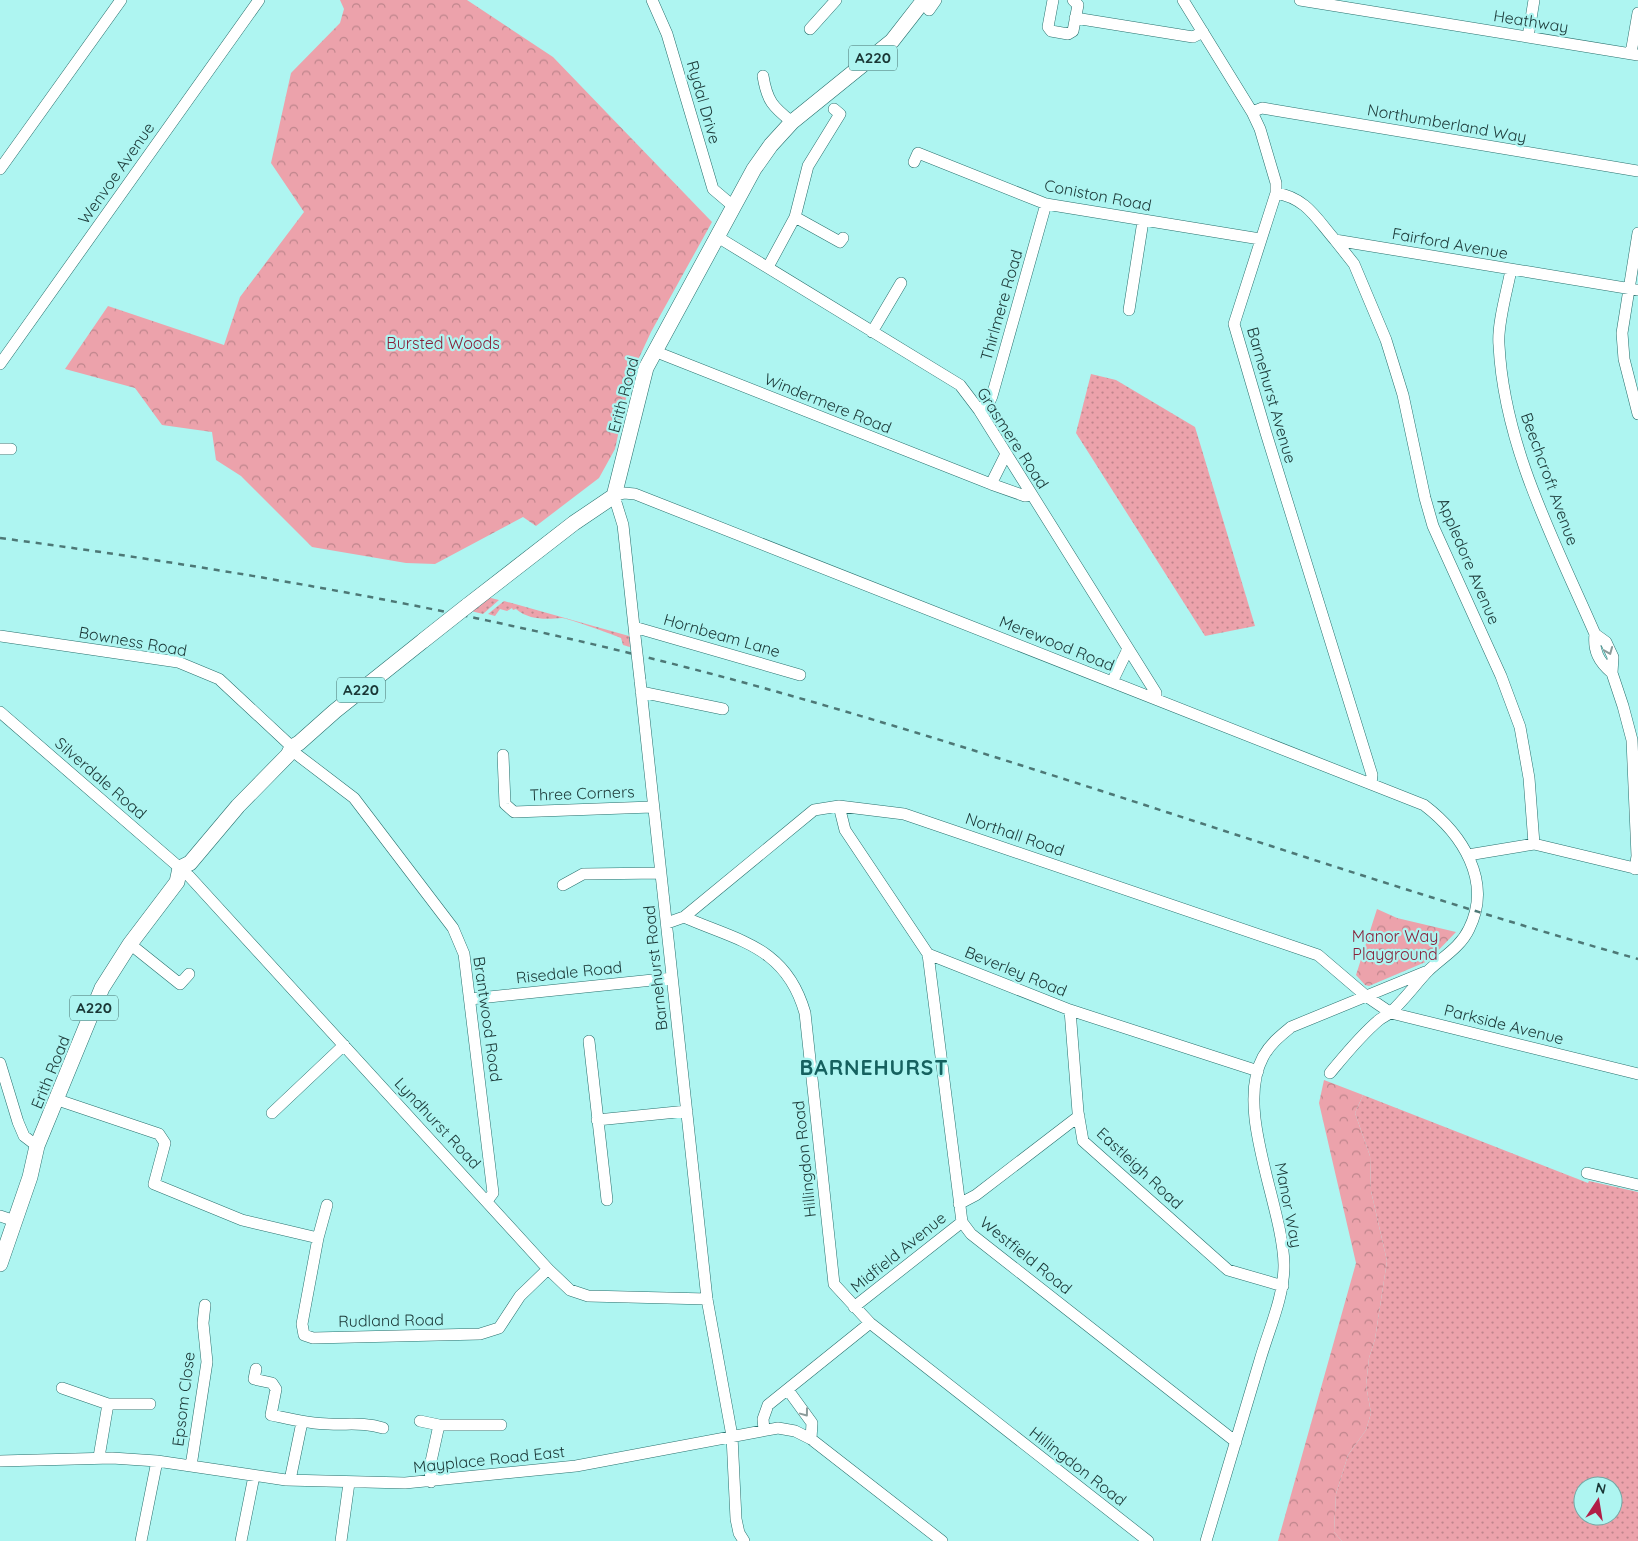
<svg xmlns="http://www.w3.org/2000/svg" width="1638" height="1541" font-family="Quicksand,sans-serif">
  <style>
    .grass { fill: url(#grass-dots); fill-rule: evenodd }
    .forest { fill: url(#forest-crowns) }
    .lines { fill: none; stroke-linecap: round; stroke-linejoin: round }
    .minor-casing { stroke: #28706d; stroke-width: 12 }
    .major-casing { stroke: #28706d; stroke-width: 16 }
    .minor { stroke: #fff; stroke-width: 11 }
    .major { stroke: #fff; stroke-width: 15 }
    .rail { stroke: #4d7876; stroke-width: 2.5; stroke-dasharray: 6 6; stroke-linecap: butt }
    .minor-bridge-casing { stroke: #28706d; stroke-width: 12; stroke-linecap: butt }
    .major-bridge-casing { stroke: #28706d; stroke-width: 16; stroke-linecap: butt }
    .minor-bridge { stroke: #fff; stroke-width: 11 }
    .major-bridge { stroke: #fff; stroke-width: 15 }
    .oneway { stroke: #8c9b9a }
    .labels { text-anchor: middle; stroke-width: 4.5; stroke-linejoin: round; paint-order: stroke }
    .shield { fill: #aef5f1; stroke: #46706e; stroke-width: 1 }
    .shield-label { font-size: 15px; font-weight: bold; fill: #1a3736 }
    .street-label { font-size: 16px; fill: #1a3736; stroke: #aef5f1 }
    .park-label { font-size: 16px; fill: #88213a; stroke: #aef5f1 }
    .district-label { font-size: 21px; font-weight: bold; letter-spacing: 1px; fill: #15615f; stroke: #aef5f1 }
  </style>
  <defs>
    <pattern id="grass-dots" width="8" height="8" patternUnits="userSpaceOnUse" patternTransform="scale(1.25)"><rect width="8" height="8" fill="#eca2ab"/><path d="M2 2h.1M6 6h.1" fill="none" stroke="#be858c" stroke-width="1.8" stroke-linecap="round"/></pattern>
    <pattern id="forest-crowns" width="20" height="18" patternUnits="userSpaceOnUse" patternTransform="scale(1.25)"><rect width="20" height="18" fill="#eca2ab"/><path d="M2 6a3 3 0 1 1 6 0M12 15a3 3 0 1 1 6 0" fill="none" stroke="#be858c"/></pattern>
  </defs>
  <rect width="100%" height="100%" fill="#aef5f1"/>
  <path class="grass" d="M 1091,374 L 1116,380 L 1195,427 L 1255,626 L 1205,636 L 1076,433 Z
    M 487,597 L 499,600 L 483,614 L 471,611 Z
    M 504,601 L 629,636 L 630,647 L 623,645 L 621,638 C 617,636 567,618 562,618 C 548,619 530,621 516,609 L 513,610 L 512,608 L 507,611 L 500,609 L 495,616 L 488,614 Z
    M 1363,1095 L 1588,1183 L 1589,1181 L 1638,1192 L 1638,1541 L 1342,1541 L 1334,1532 L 1336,1494 L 1348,1455 L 1366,1430 L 1371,1413 L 1366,1385 L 1369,1358 L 1375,1339 L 1387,1261 L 1371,1191 L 1370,1156 L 1355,1113 ZM 1583,1486 L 1613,1486 L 1613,1516 L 1583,1516 Z"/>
  <path class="forest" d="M 340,0 L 467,0 L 553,57 L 712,222 L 651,332 L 631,375 L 615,449 L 599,478 L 536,526 L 523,517 L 435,564 L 406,563 L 312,547 L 241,476 L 216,460 L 212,432 L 162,425 L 135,388 L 65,369 L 108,306 L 224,345 L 240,297 L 304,212 L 271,163 L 291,73 L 340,23 L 344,9 Z
    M 1377,909 L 1397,918 L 1456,932 L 1428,961 L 1369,986 L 1365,985 L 1356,975 Z
    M 1324,1080 L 1363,1095 L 1355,1113 L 1370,1156 L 1371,1191 L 1387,1261 L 1375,1339 L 1369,1358 L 1366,1385 L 1371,1413 L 1366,1430 L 1348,1455 L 1336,1494 L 1334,1532 L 1342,1541 L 1278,1541 L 1356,1263 L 1319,1103 Z"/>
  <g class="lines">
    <g class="minor-casing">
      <path id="minor" d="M 652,0 L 667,34 L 713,189 L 733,206
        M 1053,0 L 1048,27 L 1051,31 L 1068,34 L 1073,31 L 1078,5 L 1073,0
        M 1183,0 L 1252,112 L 1260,129 L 1276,183 L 1276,193 L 1234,324 L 1266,433 L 1372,775 L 1371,784
        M 1300,0 L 1638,55
        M 929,10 L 936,0
        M 1075,18 L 1193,37 L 1203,32
        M 810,29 L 836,0
        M 1528,37 L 1534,0
        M 1631,53 L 1638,13
        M 763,76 C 767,101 773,107 792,122
        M 1252,112 L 1262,108 L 1638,171
        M 914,162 L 918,153 L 1046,204 L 1260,239
        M 0,169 L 121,0
        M 1276,193 C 1306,198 1316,218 1335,240 L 1638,290
        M 795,217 L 840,242 L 843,238
        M 1638,233 L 1622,333 L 1624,359 L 1638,414
        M 716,236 L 960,385 L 979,410 L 1156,693 L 1156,699
        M 1335,240 L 1354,264 L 1386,340 L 1403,395 L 1425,498 L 1433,526 L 1501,676 L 1520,727 L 1529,778 L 1534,844
        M 768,267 L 795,217 L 808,166 L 840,114 L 834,109
        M 1511,270 C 1507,291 1497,325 1499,345 C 1504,447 1555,542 1595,634 L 1606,642 L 1613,657 L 1612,673 L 1623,706 L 1632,740 L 1637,856 L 1635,869
        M 1129,310 L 1143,221
        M 872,332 L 901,283
        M 654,351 L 991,484 L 1025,496 L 1031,495
        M 0,364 L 259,0
        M 979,410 L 989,403 L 992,396 L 1046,204
        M 0,449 L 11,449
        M 991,484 L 1006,454
        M 634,627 L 800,675
        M 1595,634 C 1593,651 1599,662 1612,673
        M 0,636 L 178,662 L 219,679 L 292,747
        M 635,636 L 623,525 L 614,496 L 624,493 L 635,494 L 1424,805 C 1462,834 1493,881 1469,929 C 1460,948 1441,958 1427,972 C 1415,985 1404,1000 1391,1012 C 1388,1015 1383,1017 1379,1020 C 1360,1036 1345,1055 1330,1073
        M 640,680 L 707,1299 L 732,1436 L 736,1519 L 739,1533 L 744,1541
        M 1112,682 L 1128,649
        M 641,692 L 723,709
        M 0,712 L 180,868
        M 295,753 L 354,798 L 453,928 L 464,954 L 493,1193 L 487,1201
        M 503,755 L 505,804 L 514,812 L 652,807
        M 839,806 L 845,830 L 928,954 L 1070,1010 L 1258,1071
        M 1468,855 L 1534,844 L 1638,869
        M 189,876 L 548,1269 L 570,1290 L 588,1296 L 707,1299
        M 563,885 L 583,874 L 661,873
        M 684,917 C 738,941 786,946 805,1013 L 834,1284 L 870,1323 L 1148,1541
        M 667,923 L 684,917 L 814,810 L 839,806 L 904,814 L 1318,955 L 1366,996 L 1391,1013 L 1638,1074
        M 130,944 L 180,984 L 189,974
        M 928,954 L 962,1222 L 971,1234 L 1236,1442
        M 470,999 L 672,978
        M 1070,1010 L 1078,1112 L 1083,1141 L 1228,1270 L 1283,1286
        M 589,1041 L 607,1200
        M 0,1063 L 18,1122 L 24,1136 L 37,1146
        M 58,1100 L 159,1134 L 165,1143 L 154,1184 L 242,1220 L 318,1238 L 302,1324 L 304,1335 L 313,1338 L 480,1334 L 499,1328 L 520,1296 L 548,1269
        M 272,1113 L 344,1045
        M 597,1120 L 687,1111
        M 1587,1173 L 1638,1185
        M 959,1204 L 976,1195 L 1079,1116
        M 0,1216 L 15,1221
        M 318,1238 L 327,1205
        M 854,1307 L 962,1222
        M 256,1369 L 254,1379 L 272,1383 L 276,1389 L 271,1415 C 290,1419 309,1424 329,1424 C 348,1425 364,1422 383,1428
        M 62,1388 L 108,1404 L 99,1457
        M 788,1390 L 812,1423 L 811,1439
        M 108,1404 L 150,1404
        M 420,1421 L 439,1425 L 501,1425
        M 764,1430 L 763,1419 L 768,1405 L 870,1323
        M 0,1461 L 112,1458 L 157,1461 L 286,1480 L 405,1483 L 576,1466 L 778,1428 L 795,1431 L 811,1439 L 942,1541
        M 191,1466 L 207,1362 L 203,1323 L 205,1305
        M 290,1480 L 302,1422
        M 431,1482 L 430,1466 L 439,1425
        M 141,1541 L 157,1461
        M 241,1541 L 254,1476
        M 341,1541 L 349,1483
        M 1206,1541 C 1224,1481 1242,1420 1260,1360 C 1269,1329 1284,1297 1284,1265 C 1283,1206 1234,1110 1263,1057 C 1270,1044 1280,1036 1291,1027 L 1425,972"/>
    </g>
    <g class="major-casing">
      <path id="major" d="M 467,606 L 574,523 L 614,496 L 646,368 L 754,169 L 771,145 L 792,122 L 892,41 L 924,0
        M 0,1264 L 30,1177 L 37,1146 L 102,988 L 130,944 L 177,882 L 180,868 L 190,863 L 238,806 L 288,755 L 292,747 L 299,743 L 335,711 L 424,640"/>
    </g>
    <use href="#minor" class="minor"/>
    <use href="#major" class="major"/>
    <path class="rail" d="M 0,538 C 256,572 511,618 760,687 C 1055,769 1343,876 1638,959"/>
    <g class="minor-bridge-casing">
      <path id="minor-bridge" d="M 635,636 L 640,680"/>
    </g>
    <g class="major-bridge-casing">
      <path id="major-bridge" d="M 424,640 L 467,606"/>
    </g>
    <use href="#minor-bridge" class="minor-bridge"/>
    <use href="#major-bridge" class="major-bridge"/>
  </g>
  <defs><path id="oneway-chevron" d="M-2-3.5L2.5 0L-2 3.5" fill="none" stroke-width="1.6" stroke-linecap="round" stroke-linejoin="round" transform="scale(1.25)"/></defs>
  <g class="oneway">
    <use href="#oneway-chevron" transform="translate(1609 651) rotate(68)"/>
    <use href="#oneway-chevron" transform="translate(805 1413) rotate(53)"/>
  </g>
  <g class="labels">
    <g class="shield">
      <rect x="849" y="45.5" width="48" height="25" rx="4"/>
      <rect x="337" y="677.5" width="48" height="25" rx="4"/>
      <rect x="70" y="995.5" width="48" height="25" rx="4"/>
    </g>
    <g class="shield-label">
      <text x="873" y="63">A220</text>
      <text x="361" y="695">A220</text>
      <text x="94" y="1013">A220</text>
    </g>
    <g class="street-label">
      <text transform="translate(1531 21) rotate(9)" y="6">Heathway</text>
      <text transform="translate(704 102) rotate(74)" y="6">Rydal Drive</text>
      <text transform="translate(1447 123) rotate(10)" y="6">Northumberland Way</text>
      <text transform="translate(116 173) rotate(-55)" y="6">Wenvoe Avenue</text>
      <text transform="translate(1098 195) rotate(11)" y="6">Coniston Road</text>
      <text transform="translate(1450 243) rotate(10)" y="6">Fairford Avenue</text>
      <text transform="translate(1001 305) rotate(-74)" y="6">Thirlmere Road</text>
      <text transform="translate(623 395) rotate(-75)" y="6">Erith Road</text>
      <text transform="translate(1272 395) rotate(74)" y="6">Barnehurst Avenue</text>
      <text transform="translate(828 403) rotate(22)" y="6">Windermere Road</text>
      <text transform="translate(1013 438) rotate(57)" y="6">Grasmere Road</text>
      <text transform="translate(1550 479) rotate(70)" y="6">Beechcroft Avenue</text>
      <text transform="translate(1469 561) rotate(67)" y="6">Appledore Avenue</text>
      <text transform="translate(722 635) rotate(16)" y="6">Hornbeam Lane</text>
      <text transform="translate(133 641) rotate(10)" y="6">Bowness Road</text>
      <text transform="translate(1057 643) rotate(22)" y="6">Merewood Road</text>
      <text transform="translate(101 778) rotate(41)" y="6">Silverdale Road</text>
      <text transform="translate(582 793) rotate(-2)" y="6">Three Corners</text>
      <text transform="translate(1015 834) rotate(19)" y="6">Northall Road</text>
      <text transform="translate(655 968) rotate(-96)" y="6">Barnehurst Road</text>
      <text transform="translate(1016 971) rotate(22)" y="6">Beverley Road</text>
      <text transform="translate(569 972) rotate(-6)" y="6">Risedale Road</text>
      <text transform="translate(488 1019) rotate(82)" y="6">Brantwood Road</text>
      <text transform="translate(1504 1024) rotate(14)" y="6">Parkside Avenue</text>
      <text transform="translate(50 1072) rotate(-68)" y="6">Erith Road</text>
      <text transform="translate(438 1123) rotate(47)" y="6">Lyndhurst Road</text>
      <text transform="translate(804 1159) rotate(-96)" y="6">Hillingdon Road</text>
      <text transform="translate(1140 1168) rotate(43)" y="6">Eastleigh Road</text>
      <text transform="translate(1289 1205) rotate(79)" y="6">Manor Way</text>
      <text transform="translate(898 1252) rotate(-39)" y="6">Midfield Avenue</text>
      <text transform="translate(1026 1255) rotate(39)" y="6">Westfield Road</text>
      <text transform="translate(391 1320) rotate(-1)" y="6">Rudland Road</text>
      <text transform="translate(183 1399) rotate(-83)" y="6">Epsom Close</text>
      <text transform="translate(489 1459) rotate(-6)" y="6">Mayplace Road East</text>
      <text transform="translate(1078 1466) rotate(38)" y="6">Hillingdon Road</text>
    </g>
    <g class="park-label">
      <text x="443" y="349">Bursted Woods</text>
      <text x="1395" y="942">Manor Way<tspan x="1395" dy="18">Playground</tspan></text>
    </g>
    <g class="district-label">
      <text x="874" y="1075">BARNEHURST</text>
    </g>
  </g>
  <g transform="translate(1598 1501) rotate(12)"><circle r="24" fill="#aef5f1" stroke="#73a9a6"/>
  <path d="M0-4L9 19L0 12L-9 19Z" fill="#b11e47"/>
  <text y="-8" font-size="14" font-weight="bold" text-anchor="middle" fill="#1a3736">N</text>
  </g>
</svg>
